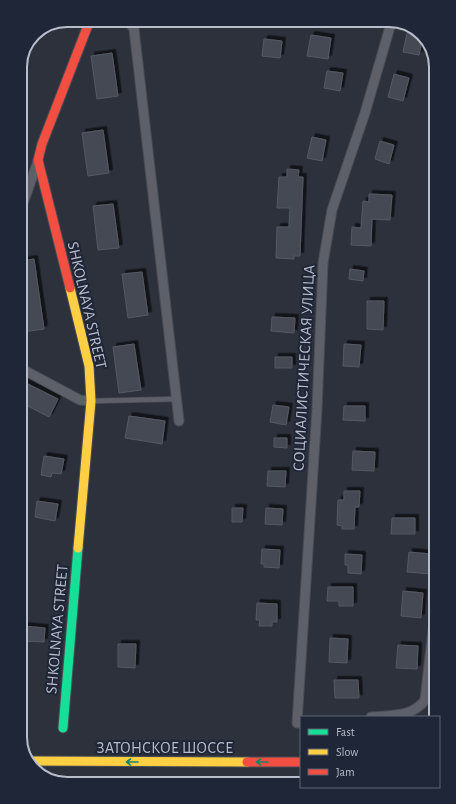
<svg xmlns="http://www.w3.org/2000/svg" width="456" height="804" font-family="'Alegreya Sans',sans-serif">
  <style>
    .building { fill: #454952; stroke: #555963; filter: url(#shadow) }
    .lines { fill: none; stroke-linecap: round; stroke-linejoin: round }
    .lane-casing { stroke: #494c54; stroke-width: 6 }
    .street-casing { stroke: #494c54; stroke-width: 11 }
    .fast-casing { stroke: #494c54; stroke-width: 11 }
    .slow-casing { stroke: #494c54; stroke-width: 11 }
    .jam-casing { stroke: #494c54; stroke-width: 11 }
    .lane { stroke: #5d6069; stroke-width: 4.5 }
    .street { stroke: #5d6069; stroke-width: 9 }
    .fast { stroke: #16e098; stroke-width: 9 }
    .slow { stroke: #ffcf43; stroke-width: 9 }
    .jam { stroke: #f24e42; stroke-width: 9 }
    .oneway { stroke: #1a8368 }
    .labels { text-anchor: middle; stroke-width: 4; stroke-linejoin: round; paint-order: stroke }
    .street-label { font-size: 16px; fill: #b8bdcb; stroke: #1f2637 }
    .rim { fill: none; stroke: #b8bdcb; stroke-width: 2 }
  </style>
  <defs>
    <filter id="shadow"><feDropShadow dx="3.5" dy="-3.5" stdDeviation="0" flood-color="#0009"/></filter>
  </defs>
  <rect width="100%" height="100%" fill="#2c313c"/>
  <path class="building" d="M 407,33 L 423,37 L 419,55 L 403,52 Z
    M 311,35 L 331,38 L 328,59 L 307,56 Z
    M 264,39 L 282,41 L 280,58 L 262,56 Z
    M 112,53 L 118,96 L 97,99 L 91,56 Z
    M 327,71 L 343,73 L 340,91 L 324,88 Z
    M 394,74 L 409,78 L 403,101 L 388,97 Z
    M 103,130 L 109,173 L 88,176 L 82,133 Z
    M 312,137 L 326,140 L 322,161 L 307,158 Z
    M 380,141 L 394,145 L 389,164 L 375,159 Z
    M 287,169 L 299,170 L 298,177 L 303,177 L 300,256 L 294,256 L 294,259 L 276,258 L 277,227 L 289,227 L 290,208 L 277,208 L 279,177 L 287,177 Z
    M 369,194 L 392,195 L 390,220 L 372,219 L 371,246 L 351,245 L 352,227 L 361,228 L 363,201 L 369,202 Z
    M 113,204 L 119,248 L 98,250 L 93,206 Z
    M 34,259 L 44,329 L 23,332 L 21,261 Z
    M 350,269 L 364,271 L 363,281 L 349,279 Z
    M 142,272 L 148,315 L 128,318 L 122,274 Z
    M 367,301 L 384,301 L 383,330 L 367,329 Z
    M 272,317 L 295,318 L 294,333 L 271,331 Z
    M 134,344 L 141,390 L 119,393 L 113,347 Z
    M 344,344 L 361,345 L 359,367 L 343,366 Z
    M 275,357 L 292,357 L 292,368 L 275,368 Z
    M 22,381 L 58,399 L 49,417 L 22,403 Z
    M 273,405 L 289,407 L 286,425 L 270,422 Z
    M 344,406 L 365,406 L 365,421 L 343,420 Z
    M 129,416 L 165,421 L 162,444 L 125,438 Z
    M 274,438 L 287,438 L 287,448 L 274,447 Z
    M 353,451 L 375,452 L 374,471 L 352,470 Z
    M 44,456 L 64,459 L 61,474 L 52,473 L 51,477 L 41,475 Z
    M 268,471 L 286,471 L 285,487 L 267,486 Z
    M 344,491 L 360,491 L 359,507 L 355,507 L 354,529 L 342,529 L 342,526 L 337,525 L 338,500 L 344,500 Z
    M 37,501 L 58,504 L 55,521 L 35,517 Z
    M 232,508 L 243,508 L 242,522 L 232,522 Z
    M 266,508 L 283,509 L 282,525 L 265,524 Z
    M 392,518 L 415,518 L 415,534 L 391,534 Z
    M 262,549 L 280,550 L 279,568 L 264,567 L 264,564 L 261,564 Z
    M 409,552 L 431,554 L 430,574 L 407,572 Z
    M 345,554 L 362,555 L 361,574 L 348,573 L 348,565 L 345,565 Z
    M 328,587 L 353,587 L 353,606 L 339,606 L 339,601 L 327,601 Z
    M 403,591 L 423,593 L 421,618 L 401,616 Z
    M 257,603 L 277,604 L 277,622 L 272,622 L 272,626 L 259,626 L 260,620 L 256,620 Z
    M 23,626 L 45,628 L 44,642 L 23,641 Z
    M 330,638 L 348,639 L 347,663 L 329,662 Z
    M 118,644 L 136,644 L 135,668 L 118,667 Z
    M 398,645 L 418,646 L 417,669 L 396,668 Z
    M 334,680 L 358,680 L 359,698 L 335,698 Z"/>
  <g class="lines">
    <g class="lane-casing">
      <path id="lane" d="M 92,401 L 177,399"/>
    </g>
    <g class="street-casing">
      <path id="street" d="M 128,20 L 134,29 L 179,421
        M 21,209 L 38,161
        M 22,369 L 80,400 L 91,401
        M 371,717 C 391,715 413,717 425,700 L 434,621
        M 301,723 L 297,723 L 317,409 L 323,263 L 332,210 L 365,113 L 392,20"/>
    </g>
    <g class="fast-casing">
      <path id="fast" d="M 63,728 L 78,548"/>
    </g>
    <g class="slow-casing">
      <path id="slow" d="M 70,288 L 89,366 L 91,401 L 78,548
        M 29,761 L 247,762
        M 58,782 L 186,783"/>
    </g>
    <g class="jam-casing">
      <path id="jam" d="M 70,288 L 38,160 L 42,144 L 90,20
        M 247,762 L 301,762"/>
    </g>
    <use href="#lane" class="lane"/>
    <use href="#street" class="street"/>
    <use href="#fast" class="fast"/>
    <use href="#slow" class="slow"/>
    <use href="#jam" class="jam"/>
  </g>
  <defs><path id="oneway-shaft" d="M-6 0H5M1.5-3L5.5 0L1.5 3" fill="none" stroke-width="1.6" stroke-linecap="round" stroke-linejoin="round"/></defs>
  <g class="oneway">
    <use href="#oneway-shaft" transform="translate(132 762) rotate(-180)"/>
    <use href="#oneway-shaft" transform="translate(262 762) rotate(-180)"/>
  </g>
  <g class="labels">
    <g class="street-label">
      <text transform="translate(88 305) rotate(77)" y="6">SHKOLNAYA STREET</text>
      <text transform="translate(303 368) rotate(-87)" y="6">СОЦИАЛИСТИЧЕСКАЯ УЛИЦА</text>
      <text transform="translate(56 629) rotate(-85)" y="6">SHKOLNAYA STREET</text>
      <text x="165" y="753">ЗАТОНСКОЕ ШОССЕ</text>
    </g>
  </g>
  <path d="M0 0H456V804H0ZM67 27H389A40 40 0 0 1 429 67V737A40 40 0 0 1 389 777H67A40 40 0 0 1 27 737V67A40 40 0 0 1 67 27Z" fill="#1f2637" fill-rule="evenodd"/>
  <path class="rim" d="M67 27H389A40 40 0 0 1 429 67V737A40 40 0 0 1 389 777H67A40 40 0 0 1 27 737V67A40 40 0 0 1 67 27Z"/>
  <rect x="300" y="716" width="140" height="72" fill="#1f2637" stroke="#5c6272"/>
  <rect x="308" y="729" width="20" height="6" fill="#16e098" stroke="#5c6272"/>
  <text x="336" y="736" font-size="12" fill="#b8bdcb">Fast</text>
  <rect x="308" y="749" width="20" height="6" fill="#ffcf43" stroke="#5c6272"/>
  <text x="336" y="756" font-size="12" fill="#b8bdcb">Slow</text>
  <rect x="308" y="769" width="20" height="6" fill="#f24e42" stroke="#5c6272"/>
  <text x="336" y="776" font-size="12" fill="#b8bdcb">Jam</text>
</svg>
